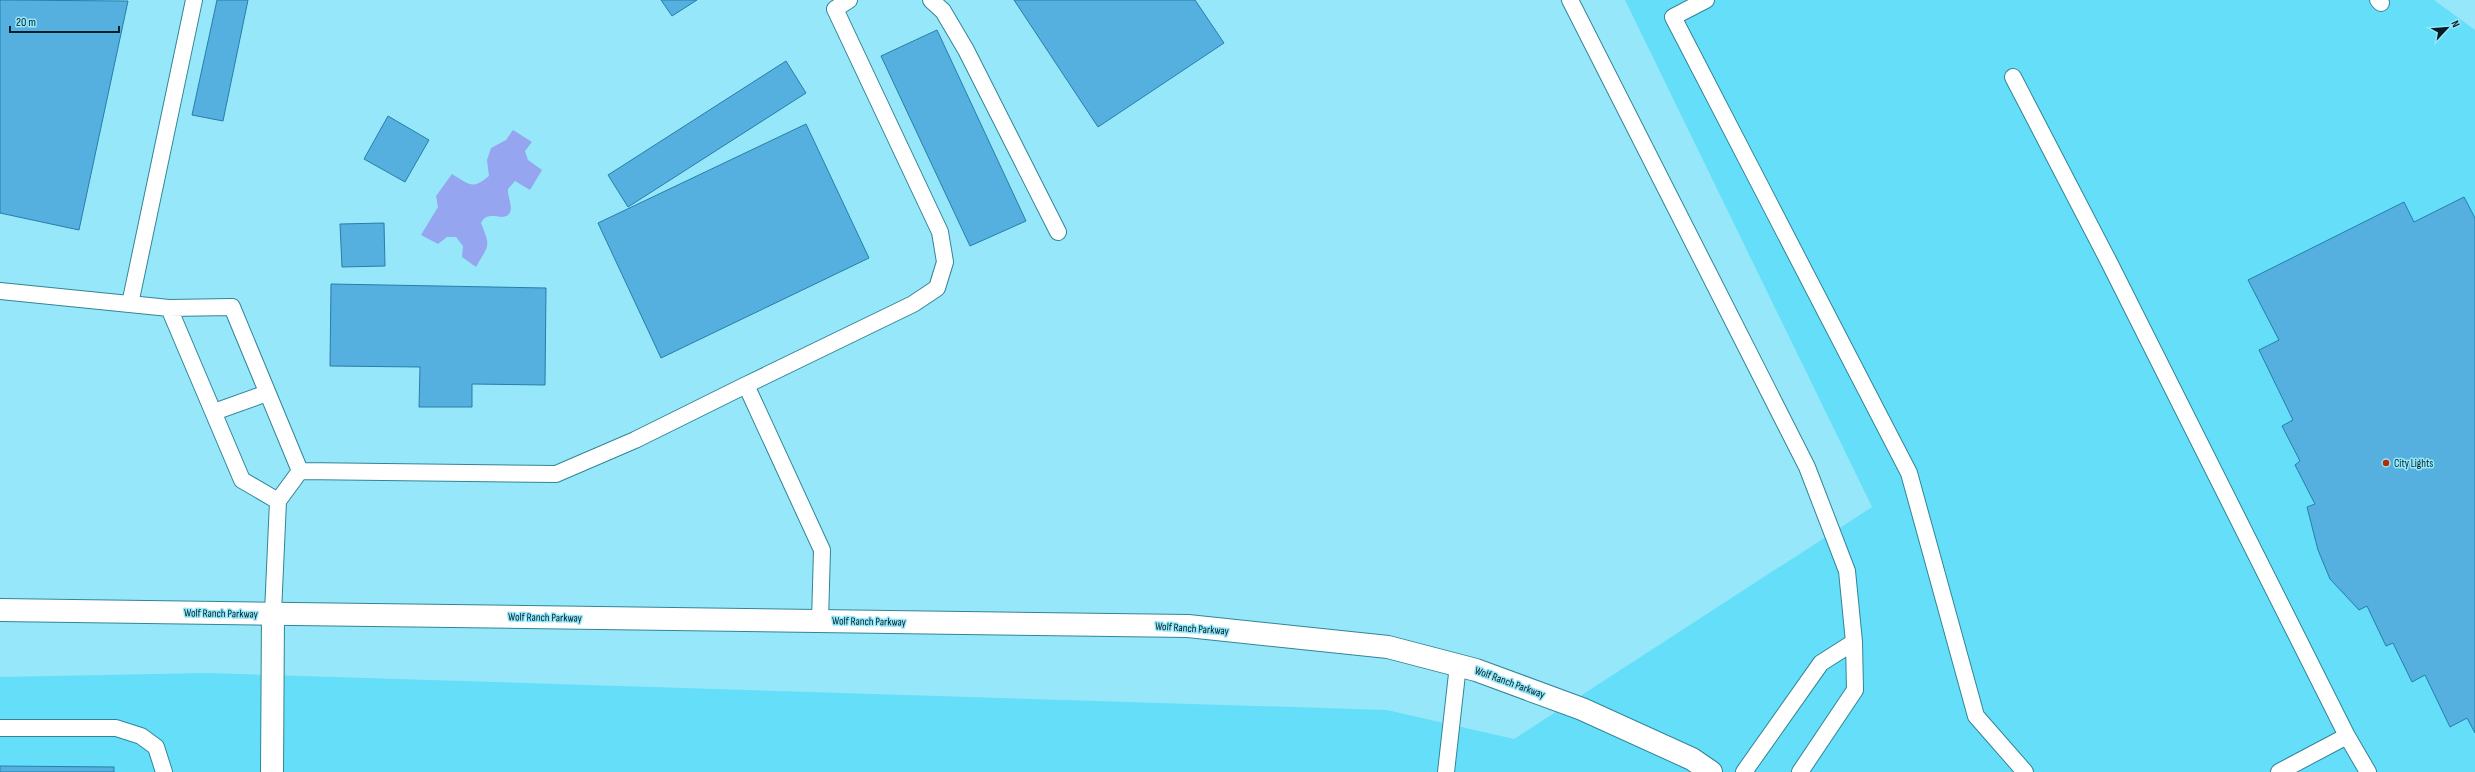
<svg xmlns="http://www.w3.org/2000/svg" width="2475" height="772" font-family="'Sofia Sans Condensed',sans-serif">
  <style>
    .built { fill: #65dff9 }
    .water { fill: #95a5f0 }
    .building { fill: #55afdf; stroke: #267fa9 }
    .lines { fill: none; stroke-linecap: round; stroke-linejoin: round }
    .lane-casing { stroke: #328597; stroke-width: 18 }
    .street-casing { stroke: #328597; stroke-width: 24 }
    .secondary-casing { stroke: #328597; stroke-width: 24 }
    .lane { stroke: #fff; stroke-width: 16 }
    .street { stroke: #fff; stroke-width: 22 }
    .secondary { stroke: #fff; stroke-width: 22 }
    .poi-dot { fill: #b62b04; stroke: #96e7fa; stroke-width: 1.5 }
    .labels { text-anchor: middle; stroke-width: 3; stroke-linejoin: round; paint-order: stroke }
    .poi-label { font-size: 11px; fill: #002027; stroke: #96e7fa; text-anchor: start }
    .street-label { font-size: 11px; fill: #002027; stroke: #96e7fa }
  </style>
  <rect width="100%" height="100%" fill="#96e7fa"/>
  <path class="built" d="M 1625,0 L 2434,0 L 2475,30 L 2475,772 L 0,772 L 0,677 L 206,673 L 1387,710 L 1514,739 L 1872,507 Z"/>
  <path class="water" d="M 513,130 L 532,142 L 525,151 L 528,160 L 542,170 L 530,190 L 515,181 L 508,189 C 507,196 514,208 509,214 C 502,222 488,209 481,223 C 491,248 489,244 476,267 L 462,257 L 463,246 L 456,237 L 447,237 L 438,244 L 421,235 L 438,207 L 436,196 L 452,174 C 470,185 472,190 489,176 L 487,160 L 491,148 L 506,140 Z"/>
  <path class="building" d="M 0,0 L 128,1 L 79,230 L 0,213 Z
    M 217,0 L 248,0 L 223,121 L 192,115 Z
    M 661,0 L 697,0 L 672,16 Z
    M 1014,0 L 1195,0 L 1224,43 L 1098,127 Z
    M 937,30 L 1026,221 L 970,246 L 881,56 Z
    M 786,61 L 806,93 L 628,207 L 608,175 Z
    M 388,116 L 429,140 L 405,182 L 364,159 Z
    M 806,124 L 869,258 L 661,358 L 598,223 Z
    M 2464,197 L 2475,218 L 2475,733 L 2467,718 L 2450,727 L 2425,675 L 2412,682 L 2393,643 L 2386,646 L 2367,606 L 2359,610 L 2330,579 L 2318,550 L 2307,507 L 2315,504 L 2295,465 L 2300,461 L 2282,426 L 2293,420 L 2259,350 L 2279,340 L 2248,280 L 2404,202 L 2414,222 Z
    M 384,223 L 385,266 L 342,267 L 340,224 Z
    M 331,284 L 546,288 L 545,385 L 472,384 L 472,407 L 419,407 L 420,367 L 330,366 Z
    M 0,766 L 114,767 L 114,772 L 0,772 Z"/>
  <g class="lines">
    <g class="lane-casing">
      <path id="lane" d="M 931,0 L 943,11 L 966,50 L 1058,232
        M 1570,0 L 1807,467 L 1847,571 L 1854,642 L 1855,690 L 1800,772
        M 1706,0 L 1673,17 L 1909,473 L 1976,716 L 2025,772
        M 2378,0 L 2381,3
        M 2013,77 L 2109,262 L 2347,736
        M 0,291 L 169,308 L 232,307 L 300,471 L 278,501 L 273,613
        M 130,304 L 194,0
        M 169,308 L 242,480 L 278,501
        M 214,412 L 267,393
        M 300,471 L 556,474 L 635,440 L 746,385
        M 820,621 L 822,550 L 746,385 L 913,304 L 937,288 L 945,262 L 940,232 L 835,9 L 849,0
        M 0,728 L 116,728 L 141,736 L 156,747 L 164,772
        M 1446,772 L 1458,665
        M 1744,772 L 1821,663 L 1854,642
        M 2279,772 L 2347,736 L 2368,772"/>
    </g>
    <g class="street-casing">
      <path id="street" d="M 272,772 L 273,613"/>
    </g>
    <g class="secondary-casing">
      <path id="secondary" d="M 0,610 L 1188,626 L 1388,647 L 1476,670 L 1582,709 L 1692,759 L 1711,772"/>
    </g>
    <use href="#lane" class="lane"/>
    <use href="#street" class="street"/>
    <use href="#secondary" class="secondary"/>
  </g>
  <circle class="poi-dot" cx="2386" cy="463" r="4"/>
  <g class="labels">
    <g class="poi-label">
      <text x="2394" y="467">City Lights</text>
    </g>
    <g class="street-label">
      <text transform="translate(221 613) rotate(1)" y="4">Wolf Ranch Parkway</text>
      <text transform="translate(545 617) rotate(1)" y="4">Wolf Ranch Parkway</text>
      <text transform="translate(869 621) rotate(1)" y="4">Wolf Ranch Parkway</text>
      <text transform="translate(1192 628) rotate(4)" y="4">Wolf Ranch Parkway</text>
      <text transform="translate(1510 682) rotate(20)" y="4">Wolf Ranch Parkway</text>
    </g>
  </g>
  <g transform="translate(2447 28) rotate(64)" stroke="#96e7fa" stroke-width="3" paint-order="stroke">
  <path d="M0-3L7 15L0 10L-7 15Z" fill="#002027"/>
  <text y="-6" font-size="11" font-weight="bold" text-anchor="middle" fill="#002027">N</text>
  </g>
  <path d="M10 26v6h109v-6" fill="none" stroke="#002027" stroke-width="2"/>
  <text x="16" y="26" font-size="12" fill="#002027" stroke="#96e7fa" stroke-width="3" paint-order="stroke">20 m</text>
</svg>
